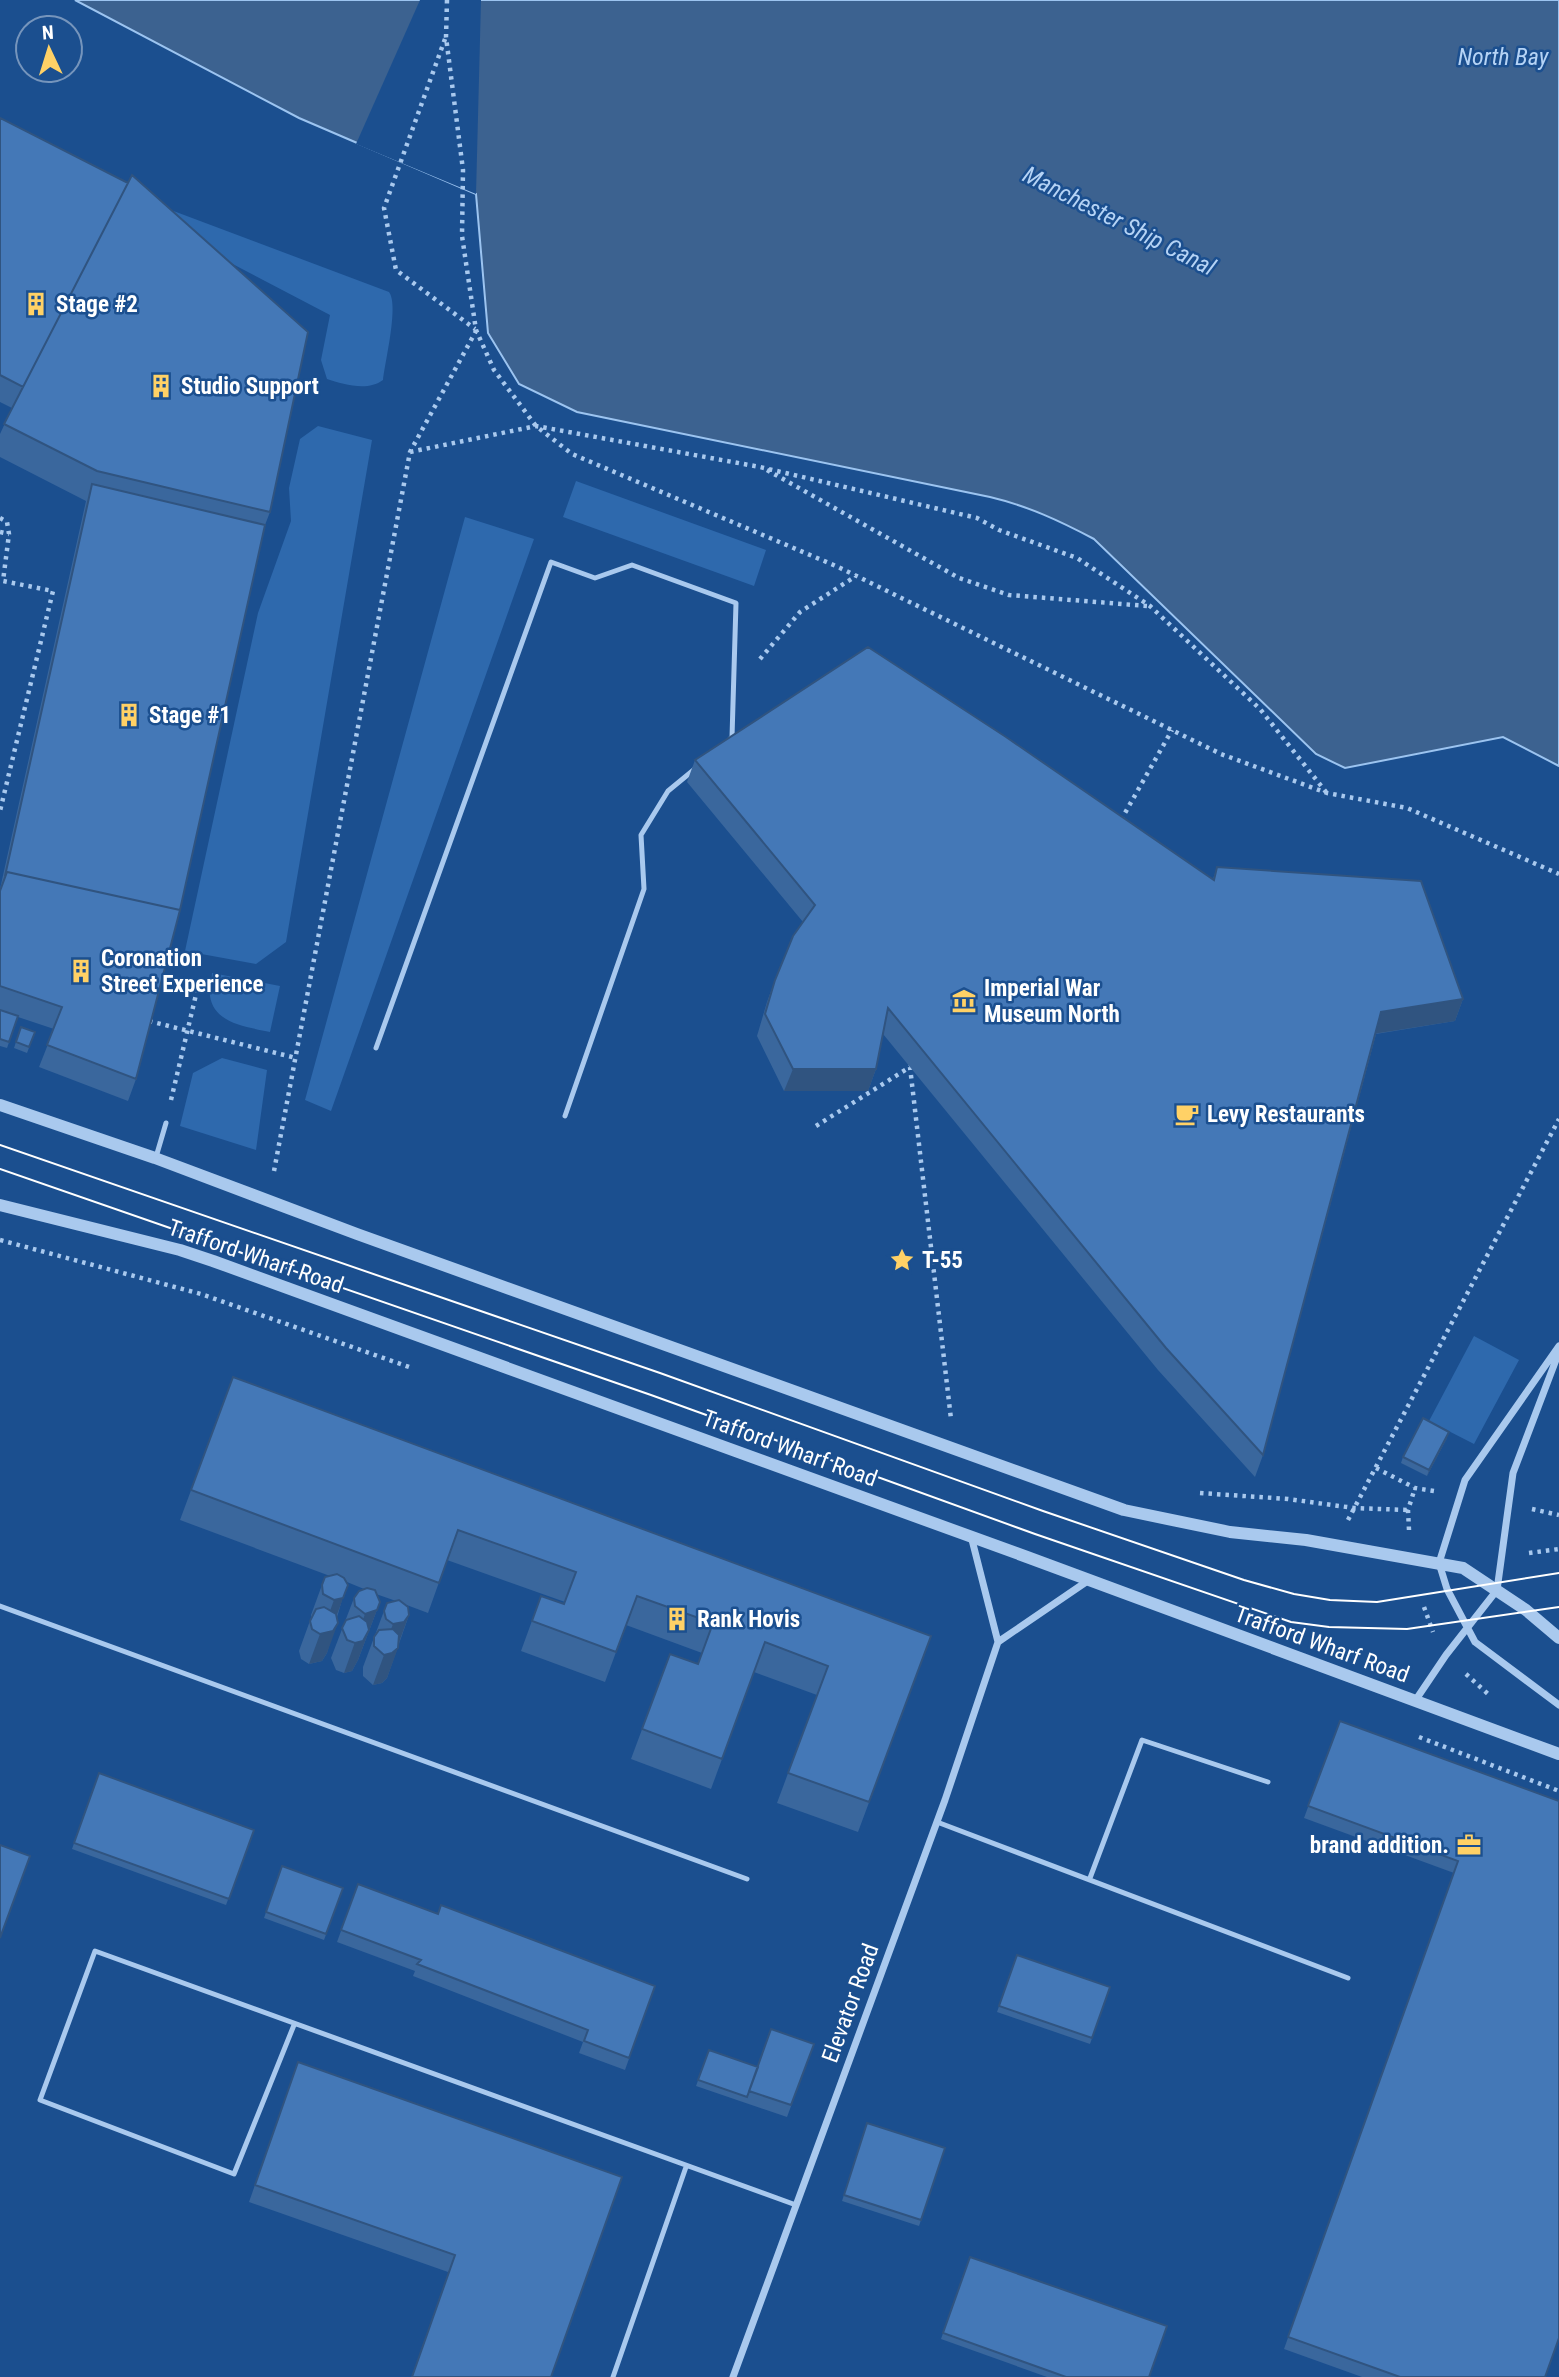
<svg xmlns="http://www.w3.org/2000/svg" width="1559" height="2377" font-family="'Roboto Condensed',sans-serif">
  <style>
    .green { fill: #2e69ad }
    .water { fill: #3c6290; stroke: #9cc4f0; stroke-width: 2 }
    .pier { fill: #1b4f8f }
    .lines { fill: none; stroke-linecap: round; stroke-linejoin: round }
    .path { stroke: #a9c9ee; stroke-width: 4.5; stroke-dasharray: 3.5 5; stroke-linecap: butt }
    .service { stroke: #a9c9ee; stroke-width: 5 }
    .minor { stroke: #a9c9ee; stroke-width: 7 }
    .tertiary { stroke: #a9c9ee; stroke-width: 12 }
    .tram { stroke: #fff; stroke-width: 2 }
    .wall { fill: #3a679d }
    .shaded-wall { fill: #305480 }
    .building { fill: #4478b7; stroke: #305480; stroke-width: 2 }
    .labels { text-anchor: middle; stroke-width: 5; stroke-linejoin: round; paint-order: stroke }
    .poi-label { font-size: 23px; font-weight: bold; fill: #fff; stroke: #1b4f8f; text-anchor: start }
    .street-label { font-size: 23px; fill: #fff; stroke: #1b4f8f }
    .water-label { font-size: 24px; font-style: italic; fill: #b5d3f5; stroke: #1b4f8f }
  </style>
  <rect width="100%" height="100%" fill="#1b4f8f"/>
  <path class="green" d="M 83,177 L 389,292 C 399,305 385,361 383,380 C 367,392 343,384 327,379 L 321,360 L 330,315 L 76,182 Z
    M 318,426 L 372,440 L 286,942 L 256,964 L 185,951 L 258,613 L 291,521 L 289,488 L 300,439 Z
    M 576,481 L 766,550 L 754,586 L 563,517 Z
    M 465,517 L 534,539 L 331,1111 L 305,1100 Z
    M 212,973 L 280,986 L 270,1032 C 248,1027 214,1024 210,996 C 209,989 212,979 212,973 Z
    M 222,1058 L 267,1070 L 256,1150 L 180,1126 L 193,1073 Z
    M 1474,1336 L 1519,1360 L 1474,1444 L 1429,1421 Z"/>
  <path class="water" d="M 75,0 L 1559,0 L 1559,766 L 1503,737 L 1345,768 L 1316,754 L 1094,539 C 1060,521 1028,506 990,497 L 577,412 L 519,384 L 488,333 L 476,194 L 299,118 Z"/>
  <path class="pier" d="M 420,0 L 481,0 L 476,194 L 356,144 Z"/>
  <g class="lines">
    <path class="path" d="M 447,0 L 446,37 L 463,170 L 462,236 L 476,330 L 494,370 L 536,426 L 572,454 L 836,566 L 1221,754 L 1327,793 L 1407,808 L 1559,874
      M 445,39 L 384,208 L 396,270 L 475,329
      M 410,452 L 536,426 L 760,467 L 977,518 L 999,530 L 1077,558 L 1150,606 L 1260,709 L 1326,792
      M 767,470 L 959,578 L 1009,595 L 1147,606
      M 0,518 L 7,522 L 9,534 L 3,581 L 53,591 L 0,811
      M 0,532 L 9,534
      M 760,659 L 800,612 L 856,576
      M 1121,820 L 1172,730
      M 149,1021 L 296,1058
      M 171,1100 L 199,982
      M 816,1126 L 910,1067 L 951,1419
      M 274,1171 L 410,452 L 476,331
      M 0,1240 L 201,1294 L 412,1368
      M 1376,1468 L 1415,1488 L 1434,1491
      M 1200,1493 L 1288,1499 L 1354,1508 L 1408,1510
      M 1532,1509 L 1559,1515
      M 1348,1520 L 1559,1119
      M 1409,1530 L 1408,1510 L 1415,1488
      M 1529,1553 L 1559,1549
      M 1424,1607 L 1433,1632
      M 1466,1674 L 1488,1694
      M 1419,1737 L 1559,1791"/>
    <path class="service" d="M 376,1048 L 551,562 L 595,578 L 632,565 L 736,603 L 732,737 L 730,739
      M 565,1116 L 644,889 L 641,835 L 668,791 L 696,768
      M 156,1157 L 166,1123
      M 0,1606 L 747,1879
      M 937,1822 L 1348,1978
      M 1090,1878 L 1142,1740 L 1268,1782
      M 294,2025 L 234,2174 L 40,2100 L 95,1951 L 796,2205
      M 613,2377 L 686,2167"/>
    <path class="minor" d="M 1559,1346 L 1465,1480 L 1439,1563 L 1447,1589 L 1475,1642 L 1559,1705
      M 998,1642 L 1089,1580
      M 1415,1701 L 1446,1655 L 1497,1590 L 1513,1473 L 1559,1352
      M 733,2377 L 945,1800 L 998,1642 L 971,1536"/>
    <path class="tertiary" d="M 0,1105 L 155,1158 L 357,1234 L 1124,1510 L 1230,1532 L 1306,1540 L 1463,1568 L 1526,1610 L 1559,1638
      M 0,1205 L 180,1250 L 213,1261 L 1027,1557 L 1559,1754"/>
    <path class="tram" d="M 0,1145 L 660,1373 L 1043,1511 L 1244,1580 L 1294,1594 L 1330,1600 L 1377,1602 L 1559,1573
      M 0,1169 L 651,1395 L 1035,1534 L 1291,1622 L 1329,1627 L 1407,1629 L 1559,1607"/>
  </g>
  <path class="wall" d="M 0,118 L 270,512 L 265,525 L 136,1079 L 128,1101 L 39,1067 L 54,1029 L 18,1017 L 7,1048 L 0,1046 L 0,889 L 86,501 L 0,457 L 0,434 L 12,408 L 0,402 Z
    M 695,760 L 1213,879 L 1217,867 L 1463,999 L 1455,1021 L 1376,1034 L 1263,1455 L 1255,1477 L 1158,1370 L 883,1034 L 876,1069 L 868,1091 L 784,1091 L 757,1036 L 767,1002 L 775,980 L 803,922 L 687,782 Z
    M 21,1027 L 35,1032 L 27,1053 L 14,1048 Z
    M 233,1377 L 931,1636 L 858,1832 L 777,1803 L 817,1695 L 754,1672 L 711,1789 L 631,1759 L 670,1654 L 698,1664 L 702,1653 L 626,1625 L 605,1682 L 521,1651 L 541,1596 L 564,1604 L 565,1602 L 447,1560 L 428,1613 L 404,1604 L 409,1615 L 387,1678 L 382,1683 L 373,1685 L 363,1676 L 363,1667 L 384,1611 L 396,1601 L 376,1594 L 380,1602 L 358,1660 L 352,1671 L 344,1673 L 336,1670 L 331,1658 L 354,1598 L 364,1589 L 347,1582 L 327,1653 L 322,1661 L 309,1664 L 301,1659 L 299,1651 L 311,1618 L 311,1615 L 322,1585 L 330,1576 L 180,1520 Z
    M 1447,1438 L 1427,1476 L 1401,1463 L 1403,1457 Z
    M 1340,1721 L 1559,1801 L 1545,2377 L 1362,2377 L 1284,2349 L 1454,1873 L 1304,1818 Z
    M 99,1773 L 254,1830 L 226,1905 L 72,1849 Z
    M 282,1866 L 343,1888 L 324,1940 L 264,1918 Z
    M 358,1884 L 438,1914 L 655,1986 L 625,2070 L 579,2053 L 583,2042 L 413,1976 L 415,1971 L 337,1942 Z
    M 1017,1955 L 1110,1987 L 1090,2044 L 997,2012 Z
    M 814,2044 L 787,2117 L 696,2086 L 709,2050 L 758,2067 Z
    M 298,2062 L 622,2177 L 448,2272 L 249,2202 Z
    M 867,2123 L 945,2148 L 919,2226 L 842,2201 Z
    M 970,2257 L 1149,2377 L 1047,2377 L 941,2339 Z"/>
  <path class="shaded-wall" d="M 1463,999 L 1455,1021 L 1373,1034 L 1381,1012 Z
    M 793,1069 L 876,1069 L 868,1091 L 784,1091 Z
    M 1449,1432 L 1447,1438 L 1427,1476 L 1429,1470 Z
    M 348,1585 L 332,1628 L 323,1630 L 334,1600 Z
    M 380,1602 L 358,1660 L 352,1671 L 344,1673 L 365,1614 Z
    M 409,1615 L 398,1645 L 394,1652 L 382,1654 L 393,1624 Z
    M 338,1623 L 327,1653 L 322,1661 L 309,1664 L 320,1634 Z
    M 398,1648 L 387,1678 L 382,1683 L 373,1685 L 384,1655 Z"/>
  <path class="building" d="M 0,118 L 128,183 L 23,387 L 0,375 Z
    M 132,175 L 308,332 L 270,512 L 97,471 L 4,424 Z
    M 92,484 L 265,525 L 180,910 L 7,872 L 5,876 Z
    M 868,647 L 1006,737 L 1214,880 L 1217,867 L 1421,881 L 1463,999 L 1381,1012 L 1263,1455 L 1166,1348 L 888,1008 L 876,1069 L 793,1069 L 765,1014 L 775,980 L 793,936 L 815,905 L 695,760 Z
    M 7,872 L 180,910 L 136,1079 L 47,1045 L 62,1007 L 0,986 L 0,987 L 0,891 Z
    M 0,1010 L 18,1016 L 9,1042 L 0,1039 Z
    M 21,1027 L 35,1032 L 29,1047 L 16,1042 Z
    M 233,1377 L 931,1636 L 869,1802 L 788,1773 L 828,1666 L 765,1642 L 722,1759 L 642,1729 L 670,1654 L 698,1664 L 713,1623 L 637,1596 L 616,1652 L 532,1621 L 541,1596 L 564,1604 L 576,1572 L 458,1530 L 439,1583 L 191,1490 Z
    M 1423,1418 L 1449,1432 L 1429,1470 L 1403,1457 Z
    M 337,1574 L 344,1578 L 348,1585 L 343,1598 L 334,1600 L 323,1594 L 322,1585 L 325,1577 Z
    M 367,1588 L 375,1590 L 380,1602 L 377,1610 L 365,1614 L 355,1606 L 354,1598 L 359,1591 Z
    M 399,1600 L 408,1607 L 409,1615 L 404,1622 L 393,1624 L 386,1619 L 384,1611 L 387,1603 Z
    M 324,1607 L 336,1614 L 338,1623 L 333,1631 L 320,1634 L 312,1629 L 310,1621 L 316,1609 Z
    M 359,1616 L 367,1622 L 369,1630 L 363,1641 L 355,1643 L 347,1640 L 342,1628 L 346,1620 Z
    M 393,1629 L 399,1635 L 398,1648 L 392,1653 L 384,1655 L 374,1646 L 374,1637 L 379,1630 Z
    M 1340,1721 L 1559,1801 L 1559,2338 L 1545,2377 L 1400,2377 L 1288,2337 L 1458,1861 L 1308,1806 Z
    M 99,1773 L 254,1830 L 229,1899 L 74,1843 Z
    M 0,1845 L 30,1856 L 0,1938 Z
    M 282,1866 L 343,1888 L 326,1934 L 266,1912 Z
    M 358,1884 L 438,1914 L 441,1905 L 655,1986 L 629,2058 L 584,2041 L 588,2030 L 417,1964 L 421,1960 L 341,1930 Z
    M 1017,1955 L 1110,1987 L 1092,2038 L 999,2006 Z
    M 771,2029 L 814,2044 L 791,2105 L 749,2091 Z
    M 709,2050 L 758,2067 L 747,2097 L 698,2080 Z
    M 298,2062 L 622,2177 L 551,2377 L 412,2377 L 455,2255 L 255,2185 Z
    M 867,2123 L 945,2148 L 921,2220 L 844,2195 Z
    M 970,2257 L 1167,2326 L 1149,2377 L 1066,2377 L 943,2333 Z"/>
  <defs>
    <g id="building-bare" transform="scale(1.89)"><path d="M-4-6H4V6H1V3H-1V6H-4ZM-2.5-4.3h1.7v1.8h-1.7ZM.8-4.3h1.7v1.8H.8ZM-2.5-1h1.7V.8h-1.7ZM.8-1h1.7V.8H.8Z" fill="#ffd166" stroke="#1b4f8f" stroke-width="2.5" paint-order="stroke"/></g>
    <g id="museum-bare" transform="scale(1.89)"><path d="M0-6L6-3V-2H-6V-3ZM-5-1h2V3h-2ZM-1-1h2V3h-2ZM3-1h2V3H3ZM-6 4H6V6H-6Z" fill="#ffd166" stroke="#1b4f8f" stroke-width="2.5" paint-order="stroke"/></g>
    <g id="cafe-bare" transform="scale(1.89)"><path d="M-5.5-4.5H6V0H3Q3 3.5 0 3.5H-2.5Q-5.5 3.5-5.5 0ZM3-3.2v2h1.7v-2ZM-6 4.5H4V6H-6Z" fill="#ffd166" stroke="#1b4f8f" stroke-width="2.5" paint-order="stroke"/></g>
    <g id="sight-bare" transform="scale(1.89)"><path d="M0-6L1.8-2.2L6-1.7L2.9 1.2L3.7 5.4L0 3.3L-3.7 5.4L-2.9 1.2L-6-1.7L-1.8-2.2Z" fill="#ffd166" stroke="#1b4f8f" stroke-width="2.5" paint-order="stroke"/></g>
    <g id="office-bare" transform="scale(1.89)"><path d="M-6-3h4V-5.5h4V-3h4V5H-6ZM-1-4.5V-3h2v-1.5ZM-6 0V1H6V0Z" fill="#ffd166" stroke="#1b4f8f" stroke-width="2.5" paint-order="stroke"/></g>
  </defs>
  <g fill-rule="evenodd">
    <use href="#building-bare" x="36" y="304"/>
    <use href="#building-bare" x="161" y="386"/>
    <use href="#building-bare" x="129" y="715"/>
    <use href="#building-bare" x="81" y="971"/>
    <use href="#museum-bare" x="964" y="1001"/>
    <use href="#cafe-bare" x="1187" y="1114"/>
    <use href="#sight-bare" x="902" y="1260"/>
    <use href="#building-bare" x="677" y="1619"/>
    <use href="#office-bare" x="1469" y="1845"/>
  </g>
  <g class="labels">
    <g class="poi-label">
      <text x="56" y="312">Stage #2</text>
      <text x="181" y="394">Studio Support</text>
      <text x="149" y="723">Stage #1</text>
      <text x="101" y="966">Coronation<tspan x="101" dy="26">Street Experience</tspan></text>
      <text x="984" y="996">Imperial War<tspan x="984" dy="26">Museum North</tspan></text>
      <text x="1207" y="1122">Levy Restaurants</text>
      <text x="922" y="1268">T-55</text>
      <text x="697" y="1627">Rank Hovis</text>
      <text x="1449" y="1853" text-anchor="end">brand addition.</text>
    </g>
    <g class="street-label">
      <text transform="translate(256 1256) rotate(19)" y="8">Trafford Wharf Road</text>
      <text transform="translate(790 1448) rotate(20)" y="8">Trafford Wharf Road</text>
      <text transform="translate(1322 1644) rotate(20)" y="8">Trafford Wharf Road</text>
      <text transform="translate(850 2003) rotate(-70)" y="8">Elevator Road</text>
    </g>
    <g class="water-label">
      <text x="1503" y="65">North Bay</text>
      <text transform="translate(1119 221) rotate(27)" y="8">Manchester Ship Canal</text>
    </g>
  </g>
  <g transform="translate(49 49) rotate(356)"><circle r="33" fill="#1b4f8f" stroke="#7695bc" stroke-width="2"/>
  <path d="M0-5L12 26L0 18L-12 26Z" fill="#ffd166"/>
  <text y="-10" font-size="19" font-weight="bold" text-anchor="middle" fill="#ffffff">N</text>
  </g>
</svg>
